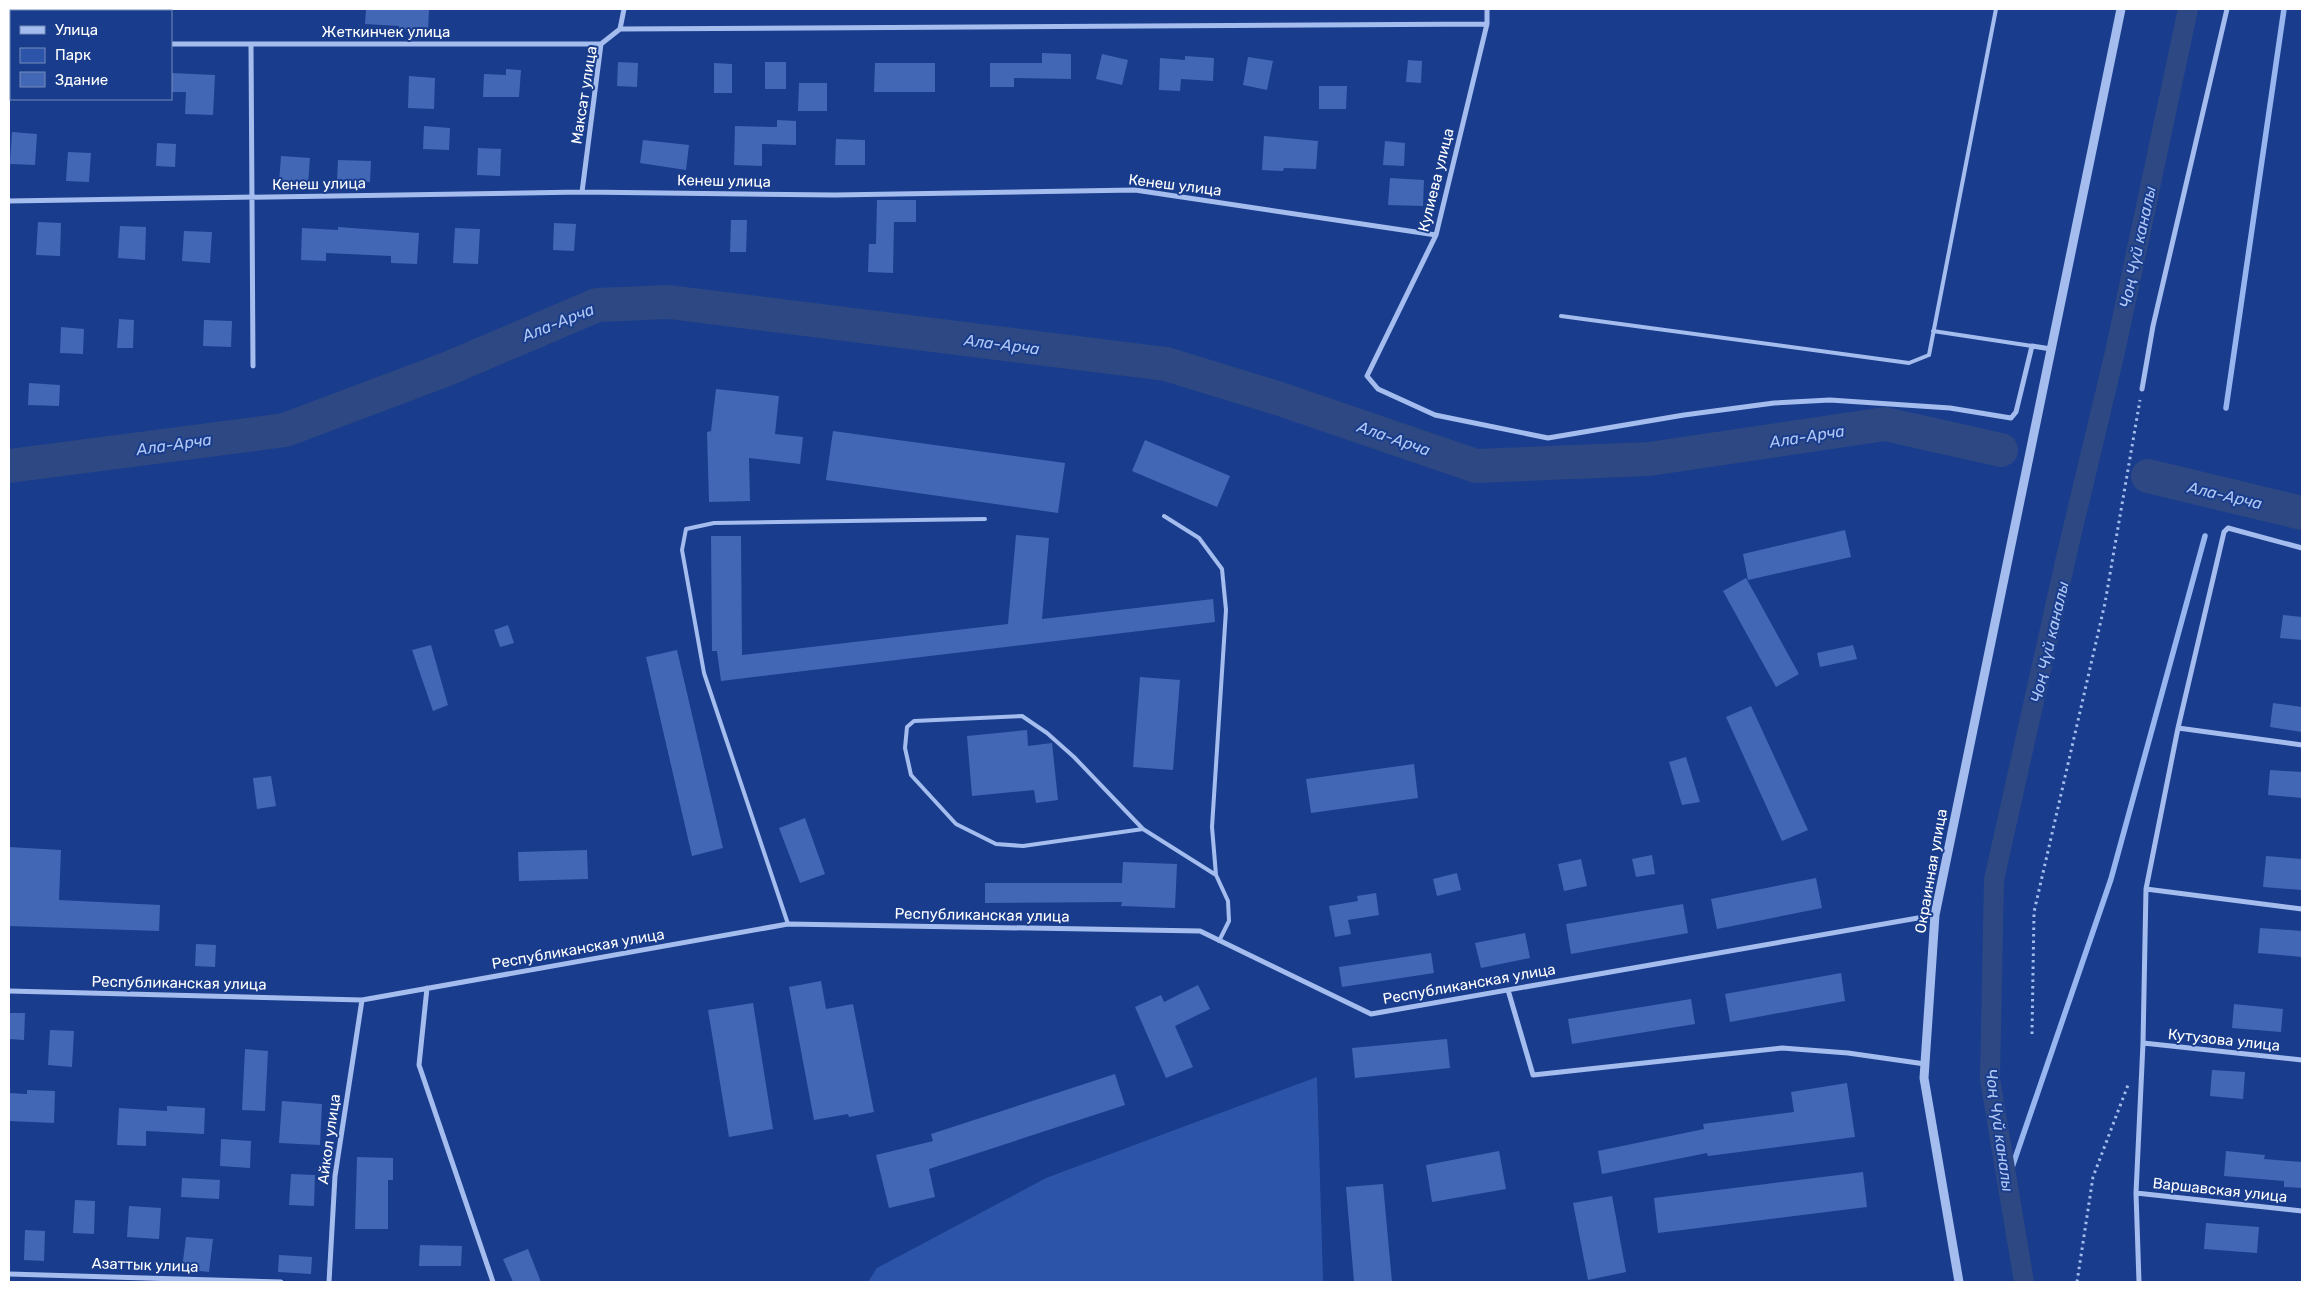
<svg xmlns="http://www.w3.org/2000/svg" width="2311" height="1291" font-family="Rubik,sans-serif">
  <style>
    .green { fill: #2c55aa }
    .lines { fill: none; stroke-linecap: round; stroke-linejoin: round }
    .stream { stroke: #97b6f0; stroke-width: 5.5 }
    .canal { stroke: #2d4883; stroke-width: 20 }
    .river { stroke: #2d4883; stroke-width: 34 }
    .building { fill: #4267b5 }
    .path { stroke: #a4bdee; stroke-width: 3; stroke-dasharray: 2.5 4; stroke-linecap: butt }
    .service { stroke: #a4bdee; stroke-width: 4 }
    .minor { stroke: #a4bdee; stroke-width: 5 }
    .tertiary { stroke: #a4bdee; stroke-width: 9 }
    .labels { text-anchor: middle; stroke-width: 4; stroke-linejoin: round; paint-order: stroke }
    .street-label { font-size: 15px; fill: #fff; stroke: #193d8c }
    .water-label { font-size: 16px; font-style: italic; fill: #b0c7f5; stroke: #193d8c }
  </style>
  <rect width="100%" height="100%" fill="#193d8c"/>
  <path class="green" d="M 1317,1077 L 1323,1282 L 868,1282 L 877,1268 L 1046,1178 Z"/>
  <g class="lines">
    <path class="stream" d="M 2226,408 L 2284,9
      M 2007,1182 L 2111,879 L 2205,536"/>
    <path class="canal" d="M 2024,1282 L 1990,1079 L 1994,880 L 2067,553 L 2115,352 L 2188,9"/>
    <path class="river" d="M 9,466 L 285,430 L 447,369 L 597,305 L 669,302 L 1166,364 L 1277,398 L 1476,466 L 1649,459 L 1885,424 L 2001,450
      M 2148,476 L 2302,513"/>
  </g>
  <path class="building" d="M 366,9 L 429,9 L 428,31 L 399,29 L 399,26 L 365,24 Z
    M 1042,53 L 1071,54 L 1071,79 L 1014,78 L 1014,87 L 990,87 L 990,63 L 1042,63 Z
    M 1102,54 L 1128,60 L 1122,85 L 1096,79 Z
    M 1185,56 L 1214,58 L 1213,81 L 1181,79 L 1180,91 L 1159,90 L 1160,58 L 1185,60 Z
    M 1248,57 L 1273,61 L 1267,90 L 1243,85 Z
    M 1408,60 L 1422,61 L 1421,83 L 1406,82 Z
    M 618,62 L 638,63 L 637,87 L 617,86 Z
    M 765,62 L 786,62 L 786,89 L 765,89 Z
    M 714,63 L 732,64 L 732,93 L 714,93 Z
    M 875,63 L 935,63 L 935,92 L 874,92 Z
    M 506,69 L 521,70 L 519,97 L 483,97 L 484,74 L 506,75 Z
    M 171,73 L 215,75 L 213,115 L 185,114 L 186,92 L 171,92 Z
    M 409,76 L 435,78 L 434,109 L 408,108 Z
    M 799,83 L 827,83 L 827,111 L 798,111 Z
    M 1319,86 L 1347,86 L 1346,109 L 1319,109 Z
    M 777,120 L 796,121 L 796,145 L 762,144 L 762,166 L 734,165 L 735,126 L 777,127 Z
    M 424,126 L 450,128 L 449,150 L 423,149 Z
    M 12,132 L 37,134 L 35,165 L 10,164 Z
    M 1264,136 L 1318,141 L 1316,169 L 1284,168 L 1283,171 L 1262,170 Z
    M 836,139 L 865,140 L 865,165 L 835,165 Z
    M 643,140 L 689,145 L 686,170 L 640,163 Z
    M 1385,141 L 1405,143 L 1404,166 L 1383,165 Z
    M 157,143 L 176,144 L 175,167 L 156,166 Z
    M 478,148 L 501,149 L 500,176 L 477,175 Z
    M 68,152 L 91,153 L 89,182 L 66,181 Z
    M 281,156 L 310,158 L 308,184 L 279,183 Z
    M 338,160 L 371,161 L 370,182 L 337,180 Z
    M 1390,178 L 1424,180 L 1423,206 L 1388,205 Z
    M 877,200 L 916,200 L 916,222 L 894,222 L 893,273 L 868,272 L 869,244 L 876,244 Z
    M 731,220 L 747,220 L 746,252 L 730,252 Z
    M 38,222 L 61,223 L 60,256 L 36,255 Z
    M 554,223 L 576,224 L 574,251 L 553,250 Z
    M 120,226 L 146,227 L 145,260 L 118,258 Z
    M 338,227 L 419,233 L 417,264 L 391,263 L 391,256 L 326,253 L 326,261 L 301,260 L 302,228 L 338,230 Z
    M 455,228 L 480,229 L 478,264 L 453,263 Z
    M 184,231 L 212,232 L 210,263 L 182,261 Z
    M 119,319 L 134,320 L 133,348 L 117,348 Z
    M 204,320 L 232,321 L 231,347 L 203,346 Z
    M 61,327 L 84,329 L 83,354 L 60,353 Z
    M 29,383 L 60,385 L 59,406 L 28,405 Z
    M 716,389 L 779,396 L 775,434 L 803,437 L 800,464 L 749,458 L 750,501 L 709,502 L 707,432 L 711,431 Z
    M 833,431 L 1065,463 L 1058,513 L 826,480 Z
    M 1145,440 L 1230,476 L 1217,507 L 1132,471 Z
    M 1845,530 L 1851,557 L 1748,580 L 1743,554 Z
    M 1016,535 L 1049,538 L 1042,619 L 1213,599 L 1215,622 L 721,681 L 717,651 L 712,651 L 711,536 L 741,536 L 742,655 L 1008,624 Z
    M 1746,578 L 1799,674 L 1776,687 L 1723,591 Z
    M 2283,615 L 2302,617 L 2302,640 L 2280,638 Z
    M 508,625 L 514,643 L 500,647 L 494,630 Z
    M 431,645 L 448,705 L 433,711 L 412,650 Z
    M 1853,645 L 1857,659 L 1820,667 L 1817,653 Z
    M 677,650 L 723,848 L 692,856 L 646,657 Z
    M 1140,677 L 1180,680 L 1173,770 L 1133,767 Z
    M 2273,703 L 2302,707 L 2302,732 L 2270,727 Z
    M 1751,706 L 1808,830 L 1782,841 L 1726,717 Z
    M 1027,730 L 1028,746 L 1052,743 L 1058,800 L 1036,803 L 1034,790 L 972,796 L 967,736 Z
    M 1686,757 L 1700,802 L 1682,805 L 1669,762 Z
    M 1414,764 L 1418,798 L 1311,813 L 1306,779 Z
    M 2270,770 L 2302,772 L 2302,798 L 2268,795 Z
    M 271,776 L 276,806 L 257,809 L 253,778 Z
    M 805,818 L 825,874 L 800,883 L 779,828 Z
    M 9,847 L 61,850 L 59,900 L 160,905 L 159,931 L 9,926 Z
    M 587,850 L 588,879 L 519,881 L 518,852 Z
    M 1652,855 L 1655,874 L 1636,877 L 1632,859 Z
    M 2266,856 L 2302,859 L 2302,890 L 2263,887 Z
    M 1581,859 L 1587,886 L 1564,891 L 1558,864 Z
    M 1123,862 L 1177,864 L 1175,908 L 1121,906 L 1122,902 L 985,903 L 985,883 L 1122,883 Z
    M 1457,873 L 1461,890 L 1437,896 L 1433,879 Z
    M 1816,878 L 1822,908 L 1717,929 L 1711,899 Z
    M 1376,893 L 1379,915 L 1348,920 L 1351,934 L 1335,937 L 1329,906 L 1358,901 L 1357,896 Z
    M 1683,904 L 1688,933 L 1571,954 L 1566,924 Z
    M 2260,928 L 2302,931 L 2302,957 L 2258,953 Z
    M 1525,933 L 1530,958 L 1481,968 L 1475,943 Z
    M 196,944 L 216,945 L 215,967 L 195,966 Z
    M 1431,953 L 1434,973 L 1342,987 L 1339,967 Z
    M 1841,973 L 1845,1001 L 1730,1022 L 1725,994 Z
    M 821,981 L 826,1009 L 853,1004 L 874,1112 L 849,1117 L 848,1114 L 814,1120 L 789,987 Z
    M 1198,985 L 1210,1009 L 1175,1026 L 1193,1067 L 1166,1078 L 1135,1007 L 1161,995 L 1164,1002 Z
    M 1691,999 L 1695,1024 L 1572,1044 L 1568,1019 Z
    M 753,1003 L 773,1129 L 729,1137 L 708,1010 Z
    M 2234,1004 L 2283,1009 L 2281,1032 L 2232,1028 Z
    M 9,1013 L 25,1013 L 24,1040 L 9,1039 Z
    M 50,1030 L 74,1031 L 72,1067 L 48,1065 Z
    M 1447,1039 L 1450,1068 L 1355,1078 L 1352,1048 Z
    M 245,1049 L 268,1051 L 265,1111 L 242,1110 Z
    M 2212,1070 L 2245,1072 L 2243,1099 L 2210,1096 Z
    M 1115,1074 L 1125,1105 L 929,1169 L 935,1197 L 889,1208 L 876,1155 L 933,1141 L 931,1134 Z
    M 1847,1083 L 1855,1137 L 1708,1156 L 1707,1153 L 1602,1174 L 1598,1151 L 1704,1129 L 1703,1124 L 1794,1112 L 1791,1092 Z
    M 27,1090 L 55,1091 L 54,1123 L 9,1121 L 9,1093 L 27,1094 Z
    M 282,1101 L 322,1104 L 320,1145 L 279,1143 Z
    M 167,1106 L 205,1108 L 204,1134 L 146,1131 L 146,1146 L 117,1145 L 119,1108 L 167,1111 Z
    M 221,1139 L 251,1141 L 250,1168 L 220,1166 Z
    M 1499,1151 L 1506,1189 L 1432,1202 L 1426,1165 Z
    M 2226,1151 L 2265,1155 L 2264,1159 L 2302,1162 L 2302,1188 L 2284,1187 L 2284,1181 L 2224,1176 Z
    M 357,1157 L 393,1158 L 393,1180 L 388,1180 L 388,1229 L 355,1229 Z
    M 1863,1172 L 1867,1207 L 1658,1233 L 1654,1198 Z
    M 291,1174 L 315,1175 L 314,1206 L 289,1205 Z
    M 182,1178 L 220,1180 L 219,1199 L 181,1197 Z
    M 1383,1184 L 1392,1282 L 1354,1282 L 1346,1187 Z
    M 1612,1196 L 1626,1272 L 1588,1280 L 1573,1203 Z
    M 75,1200 L 95,1201 L 94,1234 L 73,1233 Z
    M 129,1206 L 161,1208 L 159,1239 L 127,1237 Z
    M 2206,1223 L 2259,1227 L 2257,1253 L 2204,1249 Z
    M 25,1230 L 45,1231 L 44,1261 L 24,1260 Z
    M 186,1237 L 213,1239 L 209,1272 L 182,1269 Z
    M 420,1245 L 462,1246 L 461,1266 L 419,1266 Z
    M 528,1249 L 541,1282 L 513,1282 L 503,1259 Z
    M 279,1255 L 312,1257 L 311,1274 L 278,1272 Z"/>
  <g class="lines">
    <path class="path" d="M 2032,1034 L 2034,912 L 2105,603 L 2140,400
      M 2077,1282 L 2093,1177 L 2128,1085"/>
    <path class="service" d="M 1561,316 L 1909,363 L 1929,355 L 1996,9
      M 1933,331 L 2032,346
      M 1164,516 L 1199,538 L 1222,569 L 1226,610 L 1212,827 L 1216,875
      M 1143,829 L 1023,846 L 996,844 L 956,824 L 911,775 L 905,748 L 907,727 L 914,721 L 1022,716 L 1047,733 L 1074,757 L 1143,829 L 1216,875 L 1228,901 L 1229,921 L 1219,941
      M 788,924 L 704,673 L 682,550 L 686,529 L 714,523 L 985,519"/>
    <path class="minor" d="M 1487,9 L 1487,24 L 1436,235 L 1367,376 L 1378,389 L 1435,415 L 1548,438 L 1684,415 L 1774,403 L 1830,400 L 1950,408 L 2011,418 L 2016,412 L 2032,346 L 2051,349
      M 620,29 L 1487,24
      M 9,44 L 11,44
      M 171,44 L 601,44
      M 251,44 L 253,366
      M 582,192 L 601,44 L 620,29 L 624,9
      M 9,201 L 582,192 L 835,195 L 1135,190 L 1436,235
      M 2142,389 L 2153,326 L 2227,9
      M 2178,728 L 2302,745
      M 2146,889 L 2302,909
      M 427,988 L 419,1065 L 493,1282
      M 1508,990 L 1533,1075 L 1782,1048 L 1848,1053 L 1925,1064
      M 9,991 L 362,1000 L 788,924 L 1200,931 L 1371,1014 L 1935,915
      M 2143,1043 L 2302,1060
      M 2136,1193 L 2302,1211
      M 9,1274 L 281,1282
      M 329,1282 L 335,1176 L 362,1000
      M 2139,1282 L 2136,1193 L 2143,1043 L 2146,889 L 2178,728 L 2224,532 L 2228,528 L 2302,548"/>
    <path class="tertiary" d="M 1959,1282 L 1924,1078 L 1935,915 L 2121,9"/>
  </g>
  <g class="labels">
    <g class="street-label">
      <text x="386" y="37">Жеткинчек улица</text>
      <text transform="translate(584 95) rotate(-81)" y="5">Максат улица</text>
      <text transform="translate(1436 180) rotate(-76)" y="5">Кулиева улица</text>
      <text transform="translate(724 181) rotate(1)" y="5">Кенеш улица</text>
      <text transform="translate(319 184) rotate(-1)" y="5">Кенеш улица</text>
      <text transform="translate(1175 185) rotate(7)" y="5">Кенеш улица</text>
      <text transform="translate(1931 871) rotate(-80)" y="5">Окраинная улица</text>
      <text transform="translate(982 915) rotate(1)" y="5">Республиканская улица</text>
      <text transform="translate(578 949) rotate(-10)" y="5">Республиканская улица</text>
      <text transform="translate(179 983) rotate(1)" y="5">Республиканская улица</text>
      <text transform="translate(1469 984) rotate(-10)" y="5">Республиканская улица</text>
      <text transform="translate(2224 1040) rotate(6)" y="5">Кутузова улица</text>
      <text transform="translate(329 1139) rotate(-82)" y="5">Айкол улица</text>
      <text transform="translate(2220 1190) rotate(6)" y="5">Варшавская улица</text>
      <text transform="translate(145 1265) rotate(2)" y="5">Азаттык улица</text>
    </g>
    <g class="water-label">
      <text transform="translate(2137 247) rotate(-78)" y="6">Чоң Чүй каналы</text>
      <text transform="translate(558 322) rotate(-22)" y="6">Ала-Арча</text>
      <text transform="translate(1002 344) rotate(7)" y="6">Ала-Арча</text>
      <text transform="translate(1807 436) rotate(-9)" y="6">Ала-Арча</text>
      <text transform="translate(1394 438) rotate(19)" y="6">Ала-Арча</text>
      <text transform="translate(174 444) rotate(-8)" y="6">Ала-Арча</text>
      <text transform="translate(2225 495) rotate(13)" y="6">Ала-Арча</text>
      <text transform="translate(2049 642) rotate(-77)" y="6">Чоң Чүй каналы</text>
      <text transform="translate(2000 1130) rotate(82)" y="6">Чоң Чүй каналы</text>
    </g>
  </g>
  <rect width="2311" height="1291" fill="none" stroke="#ffffff" stroke-width="20"/>
  <rect x="10" y="10" width="162" height="90" fill="#193d8c" stroke="#758bba"/>
  <rect x="20" y="26" width="25" height="8" fill="#a4bdee" stroke="#758bba"/>
  <text x="55" y="35" font-size="15" fill="#ffffff">Улица</text>
  <rect x="20" y="48" width="25" height="15" fill="#2c55aa" stroke="#758bba"/>
  <text x="55" y="60" font-size="15" fill="#ffffff">Парк</text>
  <rect x="20" y="72" width="25" height="15" fill="#4267b5" stroke="#758bba"/>
  <text x="55" y="85" font-size="15" fill="#ffffff">Здание</text>
</svg>
